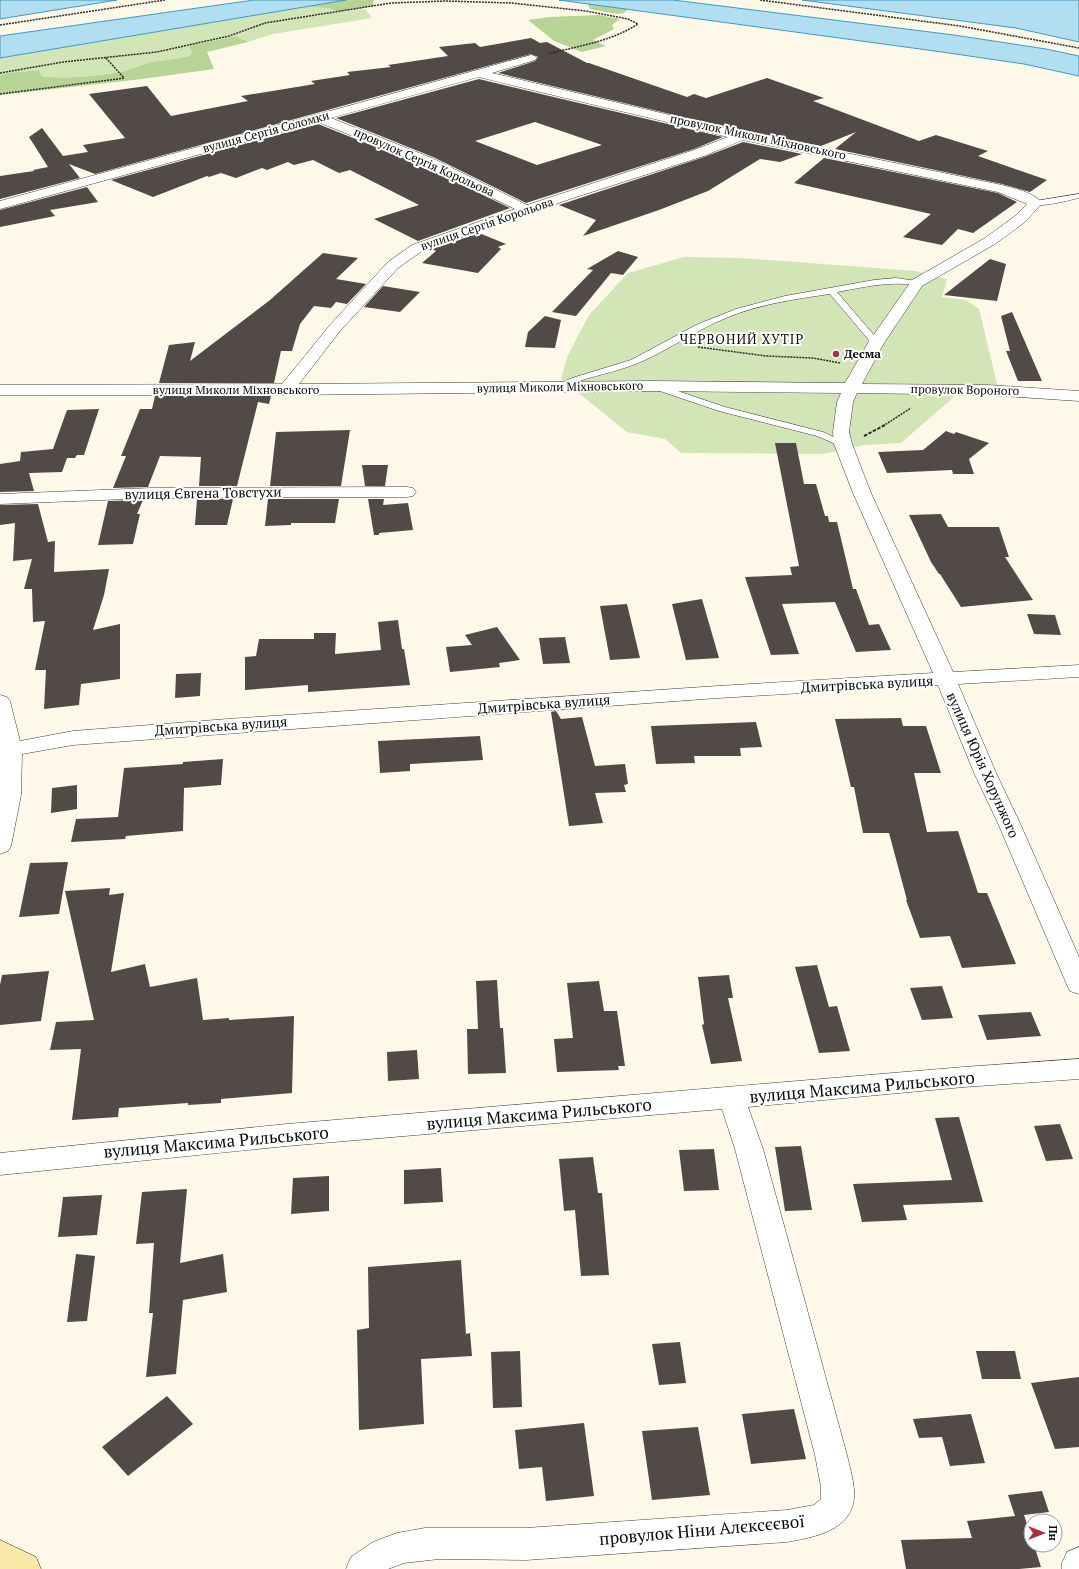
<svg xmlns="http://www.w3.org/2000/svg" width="1079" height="1569" font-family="'PT Serif',serif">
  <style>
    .green { fill: #d2e5b6 }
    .forest { fill: #b7d496 }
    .water { fill: #b1dff1; stroke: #3d9ac3 }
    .building { fill: #524a47; fill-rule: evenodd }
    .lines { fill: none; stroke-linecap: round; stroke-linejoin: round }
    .lane-casing { stroke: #3d3d3d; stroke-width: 1 }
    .street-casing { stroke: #3d3d3d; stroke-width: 1 }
    .secondary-casing { stroke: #2c2c2c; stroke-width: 1 }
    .path-far1 { stroke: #2c2c2c; stroke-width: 1.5; stroke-dasharray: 2 1; stroke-linecap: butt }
    .path { stroke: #2c2c2c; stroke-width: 2; stroke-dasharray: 3.5 1.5; stroke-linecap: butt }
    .lane { fill: #fff; fill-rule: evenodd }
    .street { fill: #fff; fill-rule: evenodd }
    .secondary { fill: #fae9a8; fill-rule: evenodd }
    .poi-dot { fill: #b02d3e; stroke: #fff; stroke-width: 1.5 }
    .labels { text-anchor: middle; stroke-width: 4; stroke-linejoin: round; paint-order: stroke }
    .far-street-label { font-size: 12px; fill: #0a0a0a; stroke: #fff }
    .far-poi-label { font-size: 12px; font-weight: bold; fill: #0a0a0a; stroke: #fff; text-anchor: start }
    .far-neighbourhood-label { font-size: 13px; letter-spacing: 1px; fill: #0a0a0a; stroke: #fff }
    .street-label { font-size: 14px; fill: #0a0a0a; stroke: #fff }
    .near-street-label { font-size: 17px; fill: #0a0a0a; stroke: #fff }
  </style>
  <rect width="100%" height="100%" fill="#fef8e9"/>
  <path class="green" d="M 306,7 L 328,8 L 341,12 L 365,9 L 372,18 L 273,34 L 248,42 L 236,36 L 189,46 L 192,53 L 190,56 C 177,59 164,60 151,62 C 143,64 138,67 131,69 C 115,75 58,80 42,76 L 39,70 L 7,73 L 0,75 L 0,58 Z
    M 684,257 L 741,258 L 916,271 L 947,279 L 942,297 L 966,300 L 979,309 L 1000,396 L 955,396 L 901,443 L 865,445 L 823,454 L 681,453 L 665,439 L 627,432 L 561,379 L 568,355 L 589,315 L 628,273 Z"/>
  <path class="forest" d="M 346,0 L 374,0 L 373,3 L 375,6 L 341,12 L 328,8 L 306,7 Z
    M 588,4 L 629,8 L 624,13 L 617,14 L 590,9 Z
    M 599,15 L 620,19 L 612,25 L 614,29 L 593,40 L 606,46 L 582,52 L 554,41 L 528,20 L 549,17 Z
    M 236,36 L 248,42 L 207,52 L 214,69 L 142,79 L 0,95 L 0,75 L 7,73 L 39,70 L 42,76 C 58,80 115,75 131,69 C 138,67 143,64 151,62 C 164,60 177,59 190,56 L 192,53 L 189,46 Z"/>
  <path class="water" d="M 0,0 L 117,0 L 0,19 Z
    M 254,0 L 346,0 L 0,58 L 0,36 Z
    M 559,0 L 673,0 L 954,35 L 1046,49 L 1079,56 L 1079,76 L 1024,64 L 935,51 Z
    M 802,0 L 1079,0 L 1079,42 L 1016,28 Z"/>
  <path class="building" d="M 531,38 L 540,43 L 547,42 L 587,63 L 589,63 L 687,97 L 694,94 L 706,98 L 767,78 L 824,98 L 813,101 L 919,141 L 936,135 L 988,151 L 978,156 L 1047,180 L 1030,192 L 1002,184 L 835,149 L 856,132 L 821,146 L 729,128 L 498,73 L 535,61 L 538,57 L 531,54 L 95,174 L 69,164 L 80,178 L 0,199 L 0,176 L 34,171 L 33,170 L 48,167 L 29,137 L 42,128 L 63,156 L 88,152 L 83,145 L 125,138 L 89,94 L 147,86 L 171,116 L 248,101 L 241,96 L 315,84 L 311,81 L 350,75 L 347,72 L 391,67 L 388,65 L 448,56 L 439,47 L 475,43 L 480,47 Z
    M 479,79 L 541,94 L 723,137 L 694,149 L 526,203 L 433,157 L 336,118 ZM 535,122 L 602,145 L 537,165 L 475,141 Z
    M 318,124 L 421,165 L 510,208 L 418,241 L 374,219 L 419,205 L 350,170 L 339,173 L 313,160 L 294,165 L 288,162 L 267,170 L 262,168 L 236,178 L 221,173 L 209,177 L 207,176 L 153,197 L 111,180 Z
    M 743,142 L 802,154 L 780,162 L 760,159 L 708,191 L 659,210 L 583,236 L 596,220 L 559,205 L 704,157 Z
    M 824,158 L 998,193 L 1017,202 L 973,233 L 958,229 L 942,245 L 903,237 L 931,214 L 794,183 Z
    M 87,187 L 98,202 L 50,210 L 55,216 L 0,227 L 0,210 Z
    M 479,233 L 506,244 L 498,247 L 501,249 L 478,273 L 422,263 L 436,251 L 432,249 Z
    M 618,251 L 638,257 L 623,275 L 611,273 L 576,316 L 552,312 L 593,270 L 587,269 Z
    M 323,253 L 358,258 L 336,279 L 366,284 L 347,304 L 336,302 L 331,308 L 314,306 L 300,324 L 292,351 L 281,351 L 274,383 L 159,383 L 169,345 L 195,342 L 190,361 L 270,300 Z
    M 990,259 L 1006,264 L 997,301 L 944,295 Z
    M 383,286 L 420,292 L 400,312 L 364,307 Z
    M 1012,312 L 1042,381 L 1018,381 L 1006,351 L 1010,351 L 1001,316 Z
    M 545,316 L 561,320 L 555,348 L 525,347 L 528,332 Z
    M 155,396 L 271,396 L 269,404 L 258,402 L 237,486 L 199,486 L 201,457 L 160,456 L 148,487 L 113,488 L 126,456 L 121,456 L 140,409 L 152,409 Z
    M 99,409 L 84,455 L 77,455 L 75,458 L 67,458 L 62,472 L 29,473 L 34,491 L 0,492 L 0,464 L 20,461 L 21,452 L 53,449 L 67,410 Z
    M 350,430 L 341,486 L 270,486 L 276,432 Z
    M 946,431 L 954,434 L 956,432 L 989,443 L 969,459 L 974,474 L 953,474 L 952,470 L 887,473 L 878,452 L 923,450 Z
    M 775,443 L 796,443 L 804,484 L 816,484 L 825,516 L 828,516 L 829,522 L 837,522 L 853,589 L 856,589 L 869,625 L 879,624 L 891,650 L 856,652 L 835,602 L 782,604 L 799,654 L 771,655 L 745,577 L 792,575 L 790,567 L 799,566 Z
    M 362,465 L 388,465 L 385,486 L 365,486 Z
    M 197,499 L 233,499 L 227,525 L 195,525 Z
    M 268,499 L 339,499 L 335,523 L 291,523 L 291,525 L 265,526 Z
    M 368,499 L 384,499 L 383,505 L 408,503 L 413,530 L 379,533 L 379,535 L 374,535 Z
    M 143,500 L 137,514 L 140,514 L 133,544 L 98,545 L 108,501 Z
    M 38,504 L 48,542 L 55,541 L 54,572 L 109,569 L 104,595 L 93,630 L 120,624 L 120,679 L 81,684 L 79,705 L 44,709 L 46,670 L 35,670 L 45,621 L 33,622 L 32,589 L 24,589 L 32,559 L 13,561 L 15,523 L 0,525 L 0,505 Z
    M 941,514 L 948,527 L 999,527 L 1009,557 L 1005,557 L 1033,600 L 961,607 L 940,574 L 939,574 L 931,562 L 909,515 Z
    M 702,599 L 719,658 L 686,660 L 672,604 Z
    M 627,604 L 640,658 L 610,660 L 600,606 Z
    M 1027,614 L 1055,615 L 1061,635 L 1034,634 Z
    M 398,620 L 402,649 L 404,649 L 410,685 L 308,692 L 308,685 L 245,690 L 245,657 L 256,656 L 259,639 L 314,639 L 314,633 L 336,633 L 335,654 L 381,650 L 378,622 Z
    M 497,627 L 520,660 L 499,663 L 500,667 L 450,672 L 446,647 L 472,645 L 465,635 Z
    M 565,637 L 570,663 L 543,664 L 539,638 Z
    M 201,673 L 200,696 L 175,698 L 176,674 Z
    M 556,711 L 561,719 L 582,717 L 595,766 L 625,764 L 628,784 L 624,785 L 626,792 L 595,793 L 603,823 L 569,826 L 551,712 Z
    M 901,718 L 903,726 L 926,726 L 941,773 L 914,773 L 927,832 L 958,831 L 978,893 L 987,893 L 1016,964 L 962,968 L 950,936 L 920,938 L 906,900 L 907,900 L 889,833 L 863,833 L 854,787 L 851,787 L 835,719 Z
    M 756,722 L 762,747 L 740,748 L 741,756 L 694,756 L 695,763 L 656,764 L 651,726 Z
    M 480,736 L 483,760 L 410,764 L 410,771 L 380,773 L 378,741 Z
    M 223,759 L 221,785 L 184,788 L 183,831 L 126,836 L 125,839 L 71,842 L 76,819 L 118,817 L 124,768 L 183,764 L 183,762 Z
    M 77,785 L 77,809 L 51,813 L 52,788 Z
    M 68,862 L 59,914 L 19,917 L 30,863 Z
    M 110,888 L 109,895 L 124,893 L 111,972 L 145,964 L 150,987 L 197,978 L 203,1020 L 229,1018 L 229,1020 L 294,1016 L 292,1093 L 221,1099 L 221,1103 L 188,1105 L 188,1103 L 119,1108 L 118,1117 L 72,1120 L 81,1049 L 50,1050 L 56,1022 L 94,1020 L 65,891 Z
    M 817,965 L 829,1007 L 837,1006 L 850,1051 L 819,1053 L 795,967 Z
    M 49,971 L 41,1021 L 0,1025 L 0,985 L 2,975 Z
    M 729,975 L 733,998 L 728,998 L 742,1061 L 711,1064 L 702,1025 L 704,1024 L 698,977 Z
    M 497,980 L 500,1028 L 503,1028 L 506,1073 L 468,1074 L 467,1029 L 478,1029 L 476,981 Z
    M 599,981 L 604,1011 L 617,1011 L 625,1066 L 618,1066 L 619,1070 L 557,1072 L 554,1039 L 573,1038 L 567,983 Z
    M 942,986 L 953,1018 L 922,1020 L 910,988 Z
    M 1031,1012 L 1041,1036 L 987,1040 L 978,1015 Z
    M 417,1050 L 419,1079 L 388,1081 L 387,1052 Z
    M 959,1117 L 983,1202 L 903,1205 L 907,1220 L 862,1222 L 853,1184 L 952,1180 L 935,1118 Z
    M 1060,1124 L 1073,1159 L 1046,1161 L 1034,1126 Z
    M 801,1146 L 812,1210 L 785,1211 L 775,1147 Z
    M 714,1149 L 719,1190 L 684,1191 L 679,1150 Z
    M 593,1157 L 598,1193 L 602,1193 L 609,1275 L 581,1276 L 575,1210 L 564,1211 L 559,1159 Z
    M 441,1168 L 443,1202 L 404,1204 L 404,1170 Z
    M 329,1176 L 329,1211 L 291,1214 L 293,1178 Z
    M 187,1189 L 180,1263 L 223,1254 L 227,1292 L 183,1300 L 176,1374 L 146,1377 L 153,1313 L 149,1313 L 154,1243 L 136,1244 L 142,1192 Z
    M 102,1195 L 97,1235 L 58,1237 L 63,1197 Z
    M 76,1254 L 95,1256 L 87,1321 L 67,1322 Z
    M 461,1260 L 466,1334 L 470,1333 L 472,1356 L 421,1359 L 424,1424 L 359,1430 L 357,1330 L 369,1328 L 368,1267 Z
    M 680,1342 L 686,1383 L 659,1385 L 652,1344 Z
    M 520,1351 L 522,1407 L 493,1408 L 491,1352 Z
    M 976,1351 L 1015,1351 L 1021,1379 L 982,1379 Z
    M 1079,1377 L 1079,1447 L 1055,1449 L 1031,1383 Z
    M 167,1396 L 193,1424 L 128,1476 L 102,1447 Z
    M 794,1409 L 806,1459 L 751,1464 L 742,1414 Z
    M 971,1414 L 985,1463 L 950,1466 L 942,1437 L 919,1438 L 913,1419 Z
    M 584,1423 L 594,1496 L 546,1501 L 542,1467 L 519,1469 L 515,1430 Z
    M 698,1427 L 710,1495 L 652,1500 L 642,1431 Z
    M 1042,1491 L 1049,1512 L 1024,1515 L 1031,1536 L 1031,1545 L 1034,1545 L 1041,1567 L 1019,1569 L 906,1569 L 901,1540 L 972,1538 L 967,1521 L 1015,1516 L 1008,1495 Z"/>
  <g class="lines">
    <g class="lane-casing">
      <path id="lane" d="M 1079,194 L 1079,198 C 1069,200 1039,209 1031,203 L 1035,201 Z
        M 896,278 L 917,281 L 921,283 L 917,285 C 890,281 864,287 837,292 L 879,341 L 880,343 L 879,345 L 873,345 L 830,294 C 795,299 759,304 726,318 C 698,329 673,347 645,360 C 624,370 601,374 579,381 C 571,384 561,391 553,389 L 552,387 L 572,378 L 631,360 L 696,325 L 736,309 L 785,296 L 874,280 Z
        M 654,383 L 725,407 L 823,432 L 848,444 L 846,446 L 840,446 L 817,436 L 719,411 L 651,388 L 650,386 L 651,384 Z"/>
    </g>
    <g class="street-casing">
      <path id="street" d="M 531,55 L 535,56 L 537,58 L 535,60 L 492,73 L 729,129 L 1002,185 C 1014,188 1035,193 1042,203 L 1025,222 L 995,244 L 922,286 L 884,343 L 862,384 L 988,385 L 1079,391 L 1079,401 L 988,395 L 857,393 L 853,402 L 849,432 L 852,444 L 871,493 L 953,672 L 1079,665 L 1079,677 L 958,684 L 997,775 L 1019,821 L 1079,957 L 1079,994 L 1070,991 L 1067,985 L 997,821 L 975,775 L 938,685 L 718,698 L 73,745 L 22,754 L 21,795 L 11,846 L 8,851 L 0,854 L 0,695 L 7,697 L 10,701 L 20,741 L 73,731 L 228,719 L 718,686 L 933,673 L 853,493 L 834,444 L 833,432 L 837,402 L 841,393 L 654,391 L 286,395 L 0,395 L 0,385 L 282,384 L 330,325 L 388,262 L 412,245 L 515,209 L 422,164 L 318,122 L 0,209 L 0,201 L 359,103 ZM 479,77 C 562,98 645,116 728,137 L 694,150 L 527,205 L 432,158 L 331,118 ZM 743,140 L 998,192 L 1027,204 L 1015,216 L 985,238 L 912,280 L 868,343 L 845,383 L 654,381 L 299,384 L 340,331 L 398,268 L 422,251 L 573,198 L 704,156 Z
        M 407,487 L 413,488 L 416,492 L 413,496 L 407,497 L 152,498 L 0,504 L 0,494 L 152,488 Z
        M 1079,1059 L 1079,1079 L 964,1087 L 748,1107 L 763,1149 L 847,1455 C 850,1469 855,1484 854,1498 C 851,1531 814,1537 787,1542 L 526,1560 L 439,1559 L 404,1563 L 388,1569 L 346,1569 L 351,1557 L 373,1542 L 397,1533 L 425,1528 L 526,1528 L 787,1510 L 814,1505 L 821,1499 L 821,1487 L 815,1455 L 735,1149 L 722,1109 L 287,1146 L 0,1175 L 0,1153 L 287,1124 L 964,1067 Z
        M 1079,1547 L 1079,1569 L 1062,1569 L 1062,1563 L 1067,1552 Z"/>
    </g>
    <g class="secondary-casing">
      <path id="secondary" d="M 0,1540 L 36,1557 L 41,1569 L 0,1569 Z"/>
    </g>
    <path class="path-far1" d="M 760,0 L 960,26 L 1079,48
      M 0,25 L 165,0
      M 106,58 L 124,78
      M 0,73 L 63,62 L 157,52 L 229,36 L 265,23 L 391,3 L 446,1 L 511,3 L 586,11 L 628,19 L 638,24 C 610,42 578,46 547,54
      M 0,94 L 125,78
      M 698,347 L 766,356 L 813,358 L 840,363
      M 883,426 L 911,408"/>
    <path class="path" d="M 864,436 L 885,425"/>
    <use href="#lane" class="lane"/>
    <use href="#street" class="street"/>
    <use href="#secondary" class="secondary"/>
  </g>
  <circle class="poi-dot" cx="836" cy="354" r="4"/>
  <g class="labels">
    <g class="far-street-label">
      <text transform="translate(266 132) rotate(-15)" y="4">вулиця Сергія Соломки</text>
      <text transform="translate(758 137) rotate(12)" y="4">провулок Миколи Міхновського</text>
      <text transform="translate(424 162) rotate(24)" y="4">провулок Сергія Корольова</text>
      <text transform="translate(487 224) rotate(-19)" y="4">вулиця Сергія Корольова</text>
      <text transform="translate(560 387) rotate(-1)" y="4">вулиця Миколи Міхновського</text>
      <text x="236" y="394">вулиця Миколи Міхновського</text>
      <text transform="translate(965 390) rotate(1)" y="4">провулок Вороного</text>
    </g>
    <g class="far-poi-label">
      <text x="844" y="358">Десма</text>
    </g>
    <g class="far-neighbourhood-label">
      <text x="742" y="344">ЧЕРВОНИЙ ХУТІР</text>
    </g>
    <g class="street-label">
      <text transform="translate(203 493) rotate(-1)" y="5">вулиця Євгена Товстухи</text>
      <text transform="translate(867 684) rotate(-3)" y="5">Дмитрівська вулиця</text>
      <text transform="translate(544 704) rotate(-4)" y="5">Дмитрівська вулиця</text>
      <text transform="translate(221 726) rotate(-4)" y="5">Дмитрівська вулиця</text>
      <text transform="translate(983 765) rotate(66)" y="5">вулиця Юрія Хорунжого</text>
    </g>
    <g class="near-street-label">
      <text transform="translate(862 1087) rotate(-5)" y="6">вулиця Максима Рильського</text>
      <text transform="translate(539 1114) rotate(-5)" y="6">вулиця Максима Рильського</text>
      <text transform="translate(216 1142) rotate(-5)" y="6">вулиця Максима Рильського</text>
      <text transform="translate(702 1530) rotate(-5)" y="6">провулок Ніни Алєксєєвої</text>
    </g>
  </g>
  <g transform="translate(1043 1533) rotate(90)"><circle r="19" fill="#ffffff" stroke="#9d9d9d"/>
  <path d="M0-3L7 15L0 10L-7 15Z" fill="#b02d3e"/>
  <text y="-6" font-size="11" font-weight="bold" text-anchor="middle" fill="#0a0a0a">Пн</text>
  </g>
</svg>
